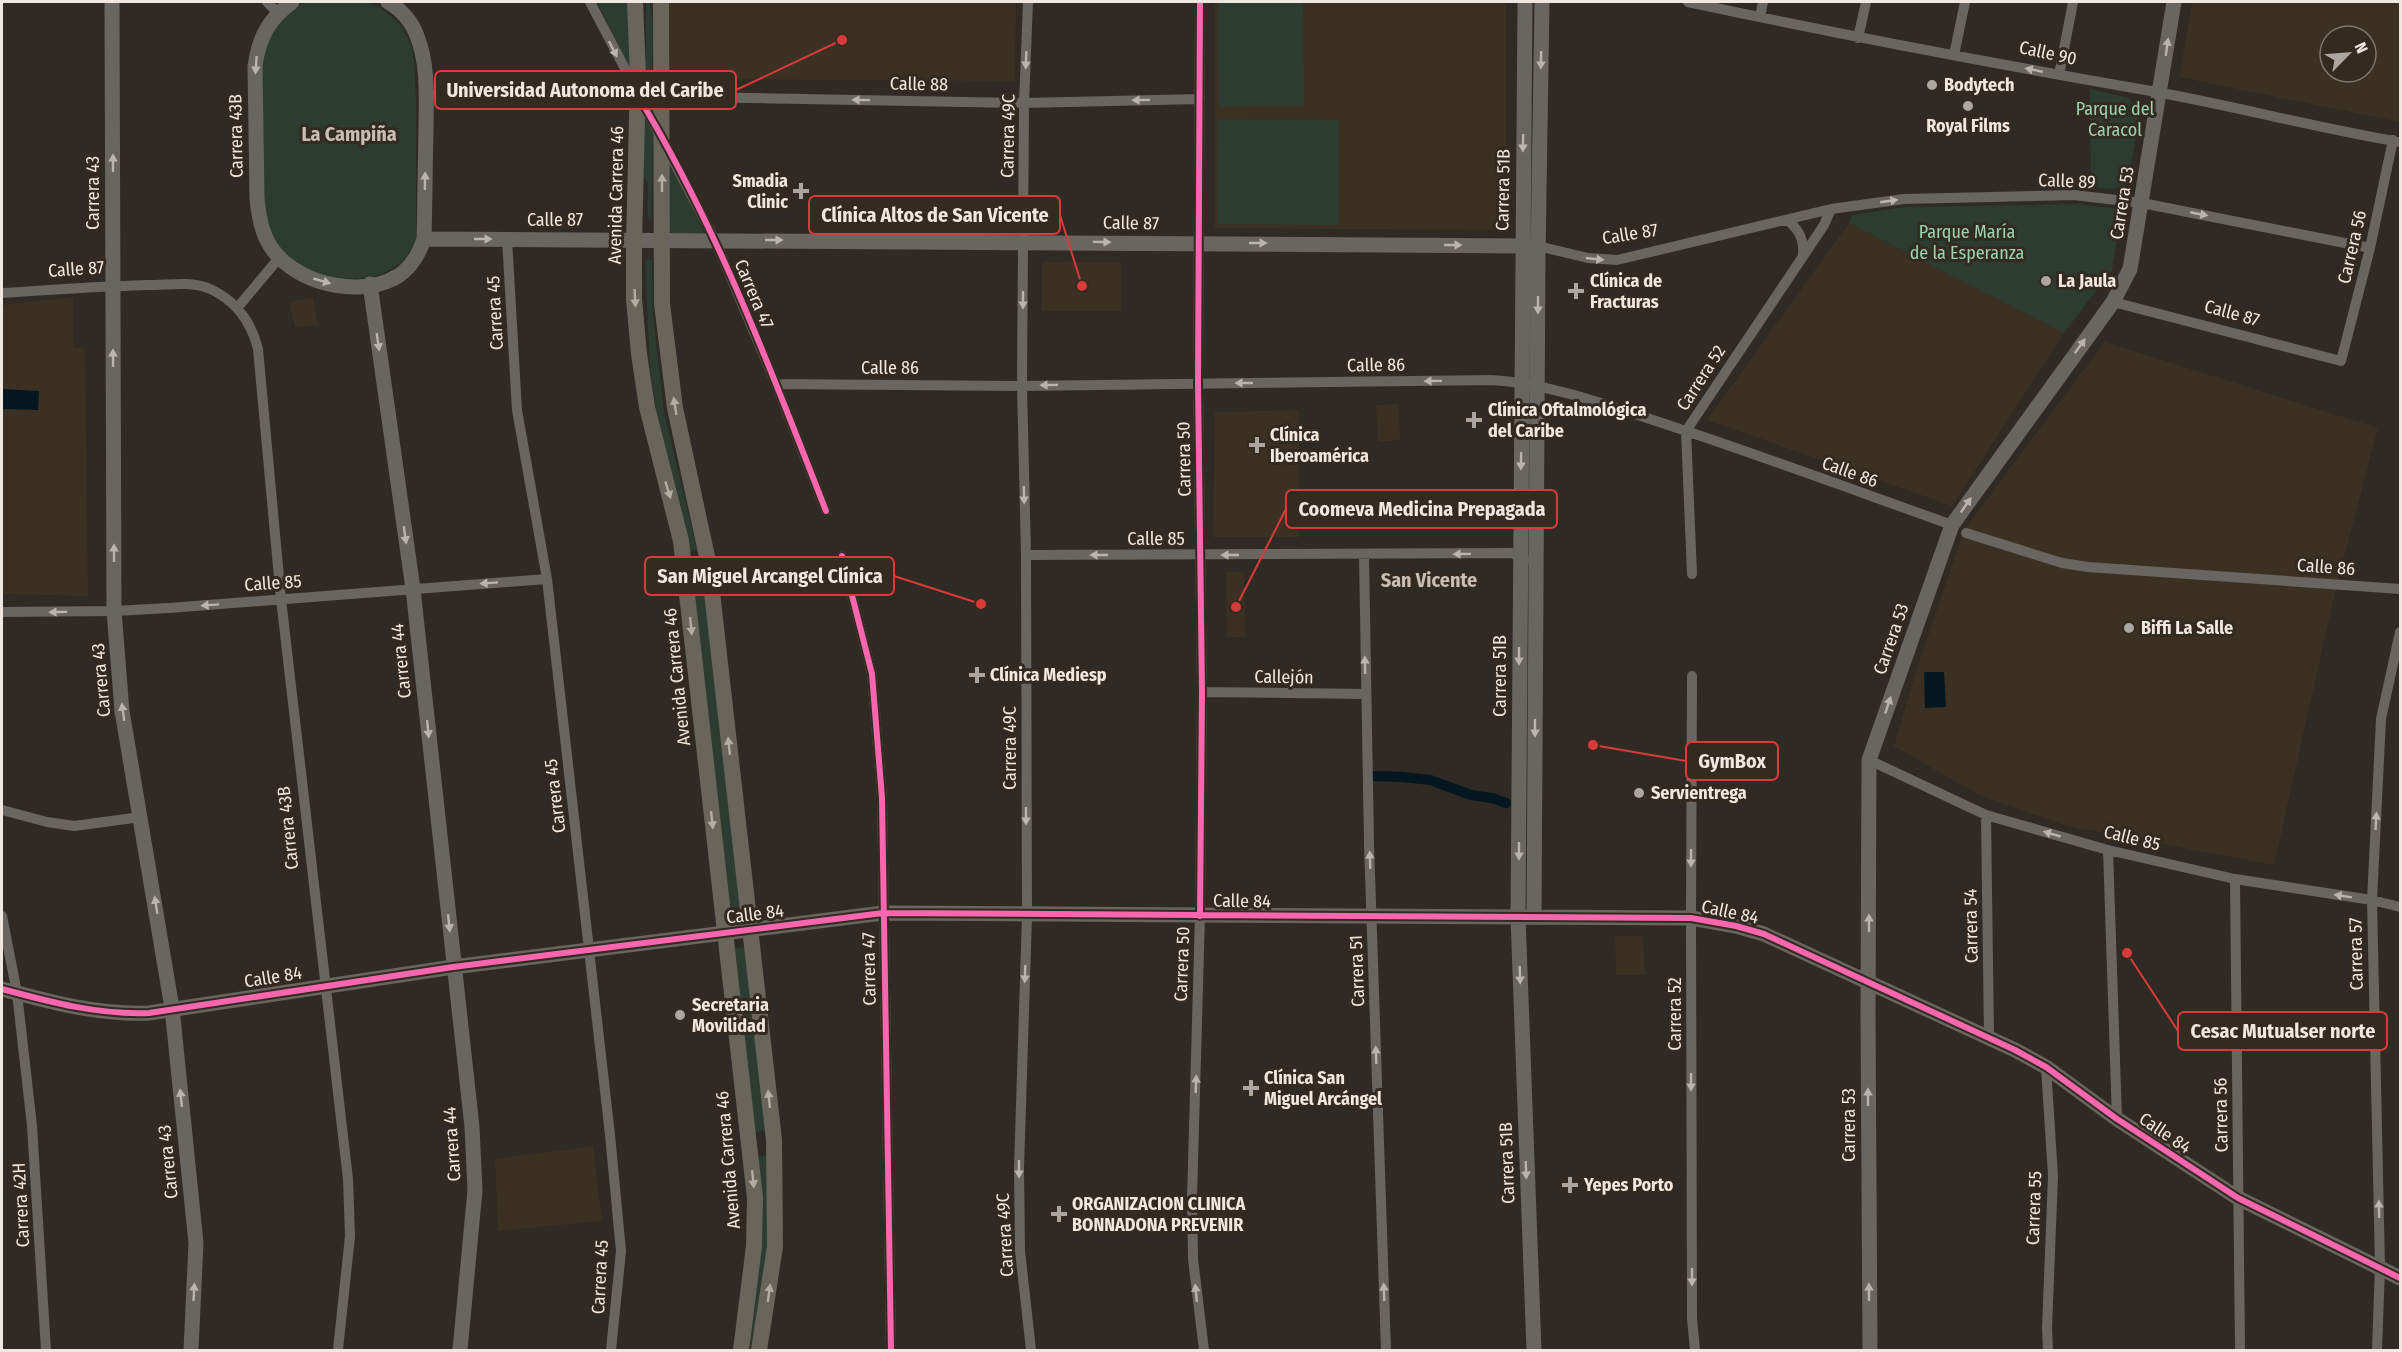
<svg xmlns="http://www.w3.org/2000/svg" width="2402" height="1352" font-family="'Fira Sans Condensed',sans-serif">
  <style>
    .built { fill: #3c3022; fill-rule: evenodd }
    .green { fill: #2c3c30 }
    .water { fill: #041720 }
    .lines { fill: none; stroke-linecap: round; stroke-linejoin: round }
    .canal { stroke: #041720; stroke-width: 10 }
    .street { stroke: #696560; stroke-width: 10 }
    .secondary { stroke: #696560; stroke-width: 15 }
    .primary { stroke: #6a655a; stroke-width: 16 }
    .cycleway-casing { stroke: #332a20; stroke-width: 10 }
    .cycleway { stroke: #f766af; stroke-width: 6 }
    .oneway { fill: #b9b4ad }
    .oneway2 { fill: #b3ada4 }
    .poi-dot { fill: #aba69f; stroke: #332a20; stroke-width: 2 }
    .labels { text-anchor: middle; stroke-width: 6; stroke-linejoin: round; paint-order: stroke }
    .street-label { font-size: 18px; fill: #eee8e1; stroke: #332a20 }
    .poi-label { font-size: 18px; font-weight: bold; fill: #eee8e1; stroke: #332a20; text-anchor: start }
    .park-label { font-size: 18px; fill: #9bd3af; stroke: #332a20 }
    .neighbourhood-label { font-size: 20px; font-weight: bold; fill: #c9beb1; stroke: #332a20 }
    .leader { fill: none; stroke: #d83b3a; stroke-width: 2 }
    .callout-dot { fill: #d83b3a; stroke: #332a20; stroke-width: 2 }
    .callout { fill: #332a20; stroke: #d83b3a; stroke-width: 2 }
    .callout-label { font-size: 20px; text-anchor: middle; font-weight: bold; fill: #eee8e1 }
  </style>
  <rect width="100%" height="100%" fill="#2f2a24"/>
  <path class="built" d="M 669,2 L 1016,2 L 1015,81 L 668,79 Z
    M 1215,2 L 1506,2 L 1506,230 L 1215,228 Z
    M 2192,2 L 2400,2 L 2400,122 L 2179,77 ZM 2330,36 L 2366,36 L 2366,72 L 2330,72 Z
    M 1849,223 L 2064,333 L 1952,506 L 1707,420 Z
    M 1042,262 L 1121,262 L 1121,311 L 1042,311 Z
    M 73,297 L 73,347 L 85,349 L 88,596 L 2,594 L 2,305 Z
    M 313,298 L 318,325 L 295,328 L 289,302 Z
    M 2105,342 L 2378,428 L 2337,584 L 2274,865 L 2067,826 L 1979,795 L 1894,746 L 1916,671 L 1964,530 Z
    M 1399,404 L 1400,440 L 1378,442 L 1376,405 Z
    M 1299,410 L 1299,537 L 1213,537 L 1215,412 Z
    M 1226,572 L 1244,572 L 1245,637 L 1227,637 Z
    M 1615,936 L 1643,936 L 1645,975 L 1616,975 Z
    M 593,1146 L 602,1221 L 498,1231 L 495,1159 Z"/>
  <path class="green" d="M 306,2 L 366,2 L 381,8 L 399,23 L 411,45 L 414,59 L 416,100 L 416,239 C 406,264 388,276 360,278 C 333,280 304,272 284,254 C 273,244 265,222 262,208 C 260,194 262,177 262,162 C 262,133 257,74 264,48 C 271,26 286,12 306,2 Z
    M 597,2 L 629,2 L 634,77 Z
    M 646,2 L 650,2 L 653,29 L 652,77 L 646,77 Z
    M 1218,2 L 1303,2 L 1304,106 L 1219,107 Z
    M 2090,89 L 2129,98 L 2137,109 L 2139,120 L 2128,182 L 2124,186 L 2114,189 L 2091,187 Z
    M 642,106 L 654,106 L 651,223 L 648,217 L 648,182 L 641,174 Z
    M 1218,119 L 1339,120 L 1339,225 L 1217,224 Z
    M 666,149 L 671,160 L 704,233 L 669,233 Z
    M 2079,204 L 2122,209 L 2112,270 L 2064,333 L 1849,223 L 1852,215 L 1905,207 Z
    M 645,259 L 652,260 L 653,316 L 664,412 L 697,550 L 690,552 L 657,414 L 650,368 Z
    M 707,581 L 741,907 L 728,908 L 694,582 Z
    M 746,947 L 765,1131 L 754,1132 L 734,948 Z
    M 768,1155 L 770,1230 L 756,1341 L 747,1341 L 757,1157 Z"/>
  <path class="water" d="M 2,389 L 39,391 L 38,410 L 2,409 Z
    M 1924,672 L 1944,672 L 1946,707 L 1925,708 Z"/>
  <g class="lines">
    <path class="canal" d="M 1368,776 L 1403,777 L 1430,780 L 1471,795 L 1492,798 L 1506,803"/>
    <path class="street" d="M 267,2 L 278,13
      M 590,2 L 715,240 L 776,384 L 826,511
      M 1028,2 L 1024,103 L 1022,386 L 1026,555 L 1027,916 L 1019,1168 L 1020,1251 L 1031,1350
      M 1200,2 L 1198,383 L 1202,692 L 1200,916 L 1192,1198 L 1193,1259 L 1204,1350
      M 1688,2 C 1842,35 1996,64 2151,91 C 2235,106 2317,128 2400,142
      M 1760,17 L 1763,2
      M 1858,38 L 1866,2
      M 1954,55 L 1965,2
      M 2059,75 L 2073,2
      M 426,95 L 568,97
      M 638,96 L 1024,103 L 1200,99
      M 1787,220 C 1799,229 1804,239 1803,254
      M 507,239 L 517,410 L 547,579 L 610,1135 L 621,1251 L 611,1350
      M 1538,246 L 1588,258 L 1617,260 L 1831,209 L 1904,199 L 2074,195 L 2142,203 L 2370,248
      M 2,293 C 51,290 100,286 149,285 C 168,285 190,281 208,288 C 236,300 251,321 258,349 L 281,599 L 348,1179 L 350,1236 L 338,1350
      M 2113,302 L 2341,361 L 2370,248 L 2393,140
      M 238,307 L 279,258
      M 776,384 L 1022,386 L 1492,380 C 1550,384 1604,404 1659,422 C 1757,454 1854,490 1952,525
      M 1966,533 L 2062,563 L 2088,567 L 2400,589
      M 1026,555 L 1512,553 L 1525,560
      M 1364,555 L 1369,844 L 1386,1350
      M 842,556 L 872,674 L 882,798 L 891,1350
      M 684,568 L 714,566
      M 1692,574 L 1686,431 L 1824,225 L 1831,209
      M 2,612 L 114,611 L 169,608 L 547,579
      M 1692,676 L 1691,918 L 1692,1319 L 1695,1350
      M 1202,692 L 1365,694
      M 1869,760 L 1986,815 L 2108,850 L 2235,879 L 2372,900 L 2400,907
      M 2,810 L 47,822 L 74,826 L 141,817
      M 1986,815 L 1989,1036
      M 2108,850 L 2117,1119
      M 2235,879 L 2240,1350
      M 2,916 L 17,993 L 32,1126 L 46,1350
      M 2046,1067 L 2053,1176 L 2047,1328 L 2048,1350
      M 2377,1350 L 2380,1267 L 2372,900 L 2381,719 L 2400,632"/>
    <path class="secondary" d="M 112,2 L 114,611 L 122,711 L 172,1008 L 196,1243 L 191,1350
      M 292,2 C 269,19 259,37 255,66 L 257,198 C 259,220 263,241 279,257 C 306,286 364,297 398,276 C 412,267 419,254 424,239 C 425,204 425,168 426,133 C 426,101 429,66 417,36 C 412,22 401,9 388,2
      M 1525,2 L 1518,917 L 1534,1350
      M 424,239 L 1538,246
      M 370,284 L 413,589 L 472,1127 L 475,1190 L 460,1350
      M 1534,917 L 1538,257 L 1542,2
      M 2,989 C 50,1002 98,1015 149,1013 L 453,967 L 883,913 L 1691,918 L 1736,926 L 1764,934 L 2015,1050 L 2046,1067 L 2117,1119 L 2238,1198 L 2400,1278
      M 1870,1350 L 1868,1015 L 1869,760 L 1952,525 L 2113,302 L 2130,269 L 2174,2"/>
    <path class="primary" d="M 635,2 L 638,75 L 634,245 L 634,299 L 639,354 L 647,407 L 681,541 L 755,1198 L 754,1246 L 741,1350
      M 661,2 L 662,304 L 675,408 L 709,566 L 774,1140 L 775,1247 L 759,1350"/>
    <g class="cycleway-casing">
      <path id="cycleway" d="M 638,96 C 717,226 771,370 826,511
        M 842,556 L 872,674 L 882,798 L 891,1350
        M 1200,916 L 1202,692 L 1198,383 L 1200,2
        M 2,989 C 50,1002 98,1015 149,1013 L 453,967 L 883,913 L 1691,918 L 1736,926 L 1764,934 L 2015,1050 L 2046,1067 L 2117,1119 L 2238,1198 L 2400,1278"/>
    </g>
    <use href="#cycleway" class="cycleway"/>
  </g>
  <defs><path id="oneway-solid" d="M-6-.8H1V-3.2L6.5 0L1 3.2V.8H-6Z" transform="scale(1.5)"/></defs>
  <g class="oneway">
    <use href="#oneway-solid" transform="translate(2167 47) rotate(-82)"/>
    <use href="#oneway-solid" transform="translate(613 49) rotate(63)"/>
    <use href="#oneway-solid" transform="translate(1026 60) rotate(92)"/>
    <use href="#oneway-solid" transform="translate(1541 60) rotate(91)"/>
    <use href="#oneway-solid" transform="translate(256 65) rotate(94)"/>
    <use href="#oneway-solid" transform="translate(2034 70) rotate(-168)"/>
    <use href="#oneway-solid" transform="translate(861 100) rotate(-179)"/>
    <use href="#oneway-solid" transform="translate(1141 100) rotate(179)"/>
    <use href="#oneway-solid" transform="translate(1523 143) rotate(91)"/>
    <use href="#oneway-solid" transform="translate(113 163) rotate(-90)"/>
    <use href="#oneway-solid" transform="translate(425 181) rotate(-89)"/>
    <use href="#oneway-solid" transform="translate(1889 201) rotate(-8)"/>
    <use href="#oneway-solid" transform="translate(2199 214) rotate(11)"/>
    <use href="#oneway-solid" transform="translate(483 239)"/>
    <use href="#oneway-solid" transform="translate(774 240)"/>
    <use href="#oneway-solid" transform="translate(1102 242) rotate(1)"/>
    <use href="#oneway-solid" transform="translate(1258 243)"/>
    <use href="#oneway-solid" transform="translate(1453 245)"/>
    <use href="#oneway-solid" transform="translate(1595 259) rotate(6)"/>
    <use href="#oneway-solid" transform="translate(322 281) rotate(16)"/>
    <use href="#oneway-solid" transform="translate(1023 300) rotate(90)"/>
    <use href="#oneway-solid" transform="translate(1538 305) rotate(90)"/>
    <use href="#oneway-solid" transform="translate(378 342) rotate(82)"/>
    <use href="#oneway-solid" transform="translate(2080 346) rotate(-54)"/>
    <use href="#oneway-solid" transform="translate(113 358) rotate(-90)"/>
    <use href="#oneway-solid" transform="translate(1433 381) rotate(179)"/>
    <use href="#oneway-solid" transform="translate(1244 383) rotate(180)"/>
    <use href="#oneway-solid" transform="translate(1049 385) rotate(179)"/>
    <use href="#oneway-solid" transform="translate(1521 461) rotate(91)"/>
    <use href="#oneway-solid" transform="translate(1024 495) rotate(89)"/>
    <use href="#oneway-solid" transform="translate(1966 505) rotate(-55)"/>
    <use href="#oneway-solid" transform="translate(405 535) rotate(82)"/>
    <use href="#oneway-solid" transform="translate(114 553) rotate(-90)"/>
    <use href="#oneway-solid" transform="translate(1462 554) rotate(179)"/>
    <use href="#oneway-solid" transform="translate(1099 555) rotate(180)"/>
    <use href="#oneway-solid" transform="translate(1230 555) rotate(180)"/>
    <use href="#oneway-solid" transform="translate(489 583) rotate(176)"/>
    <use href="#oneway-solid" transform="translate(210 605) rotate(176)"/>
    <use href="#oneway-solid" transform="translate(58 612) rotate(179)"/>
    <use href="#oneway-solid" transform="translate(1519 656) rotate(90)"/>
    <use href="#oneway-solid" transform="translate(1365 665) rotate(-91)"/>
    <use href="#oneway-solid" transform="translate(1888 705) rotate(-71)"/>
    <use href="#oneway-solid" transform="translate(123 712) rotate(-98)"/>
    <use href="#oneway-solid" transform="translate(1535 728) rotate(90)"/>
    <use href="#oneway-solid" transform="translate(428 729) rotate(84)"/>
    <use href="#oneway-solid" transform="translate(1026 816) rotate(90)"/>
    <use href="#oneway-solid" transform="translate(2376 821) rotate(-87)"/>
    <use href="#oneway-solid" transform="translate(2052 834) rotate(-164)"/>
    <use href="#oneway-solid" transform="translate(1519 851) rotate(90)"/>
    <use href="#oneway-solid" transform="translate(1691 858) rotate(90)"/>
    <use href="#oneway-solid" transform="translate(1370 860) rotate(-92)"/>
    <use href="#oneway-solid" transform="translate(2343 896) rotate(-171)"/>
    <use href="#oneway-solid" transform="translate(156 905) rotate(-99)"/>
    <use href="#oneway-solid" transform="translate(449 923) rotate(84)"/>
    <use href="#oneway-solid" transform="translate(1869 923) rotate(-90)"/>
    <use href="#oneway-solid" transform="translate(1025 974) rotate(92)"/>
    <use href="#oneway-solid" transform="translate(1520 975) rotate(88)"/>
    <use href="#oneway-solid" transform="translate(1376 1055) rotate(-92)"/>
    <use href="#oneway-solid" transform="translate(1691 1082) rotate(90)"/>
    <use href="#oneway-solid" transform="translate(1196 1084) rotate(-88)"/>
    <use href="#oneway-solid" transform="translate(1868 1097) rotate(-90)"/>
    <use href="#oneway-solid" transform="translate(181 1098) rotate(-96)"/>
    <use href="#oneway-solid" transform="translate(1019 1169) rotate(90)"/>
    <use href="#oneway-solid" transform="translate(1526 1170) rotate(88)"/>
    <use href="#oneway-solid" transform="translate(2379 1209) rotate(-91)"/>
    <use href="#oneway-solid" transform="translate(1692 1277) rotate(90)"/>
    <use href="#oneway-solid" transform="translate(194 1292) rotate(-87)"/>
    <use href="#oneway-solid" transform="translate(1384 1292) rotate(-92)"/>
    <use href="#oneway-solid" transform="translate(1869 1292) rotate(-90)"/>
    <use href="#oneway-solid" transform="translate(1196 1293) rotate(-96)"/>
  </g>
  <g class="oneway2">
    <use href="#oneway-solid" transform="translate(662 183) rotate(-90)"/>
    <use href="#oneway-solid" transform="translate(635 298) rotate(87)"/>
    <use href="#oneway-solid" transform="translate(675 406) rotate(-99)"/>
    <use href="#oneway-solid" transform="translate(668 490) rotate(73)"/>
    <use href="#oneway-solid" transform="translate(691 626) rotate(84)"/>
    <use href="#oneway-solid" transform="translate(729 746) rotate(-96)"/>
    <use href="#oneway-solid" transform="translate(712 820) rotate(84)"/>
    <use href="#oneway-solid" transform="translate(769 1099) rotate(-96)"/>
    <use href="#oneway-solid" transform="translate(753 1179) rotate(84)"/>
    <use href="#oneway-solid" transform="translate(769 1293) rotate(-82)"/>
  </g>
  <g class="poi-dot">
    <circle cx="1932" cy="85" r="6"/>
    <circle cx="1968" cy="106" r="6"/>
    <path d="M798 182h6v6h6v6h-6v6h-6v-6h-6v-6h6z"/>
    <circle cx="2046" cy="281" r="6"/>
    <path d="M1573 282h6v6h6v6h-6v6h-6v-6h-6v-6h6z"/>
    <path d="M1471 411h6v6h6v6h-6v6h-6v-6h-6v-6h6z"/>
    <path d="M1254 436h6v6h6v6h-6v6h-6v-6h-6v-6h6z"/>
    <circle cx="2129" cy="628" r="6"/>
    <path d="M974 666h6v6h6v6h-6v6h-6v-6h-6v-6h6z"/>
    <circle cx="1639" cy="793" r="6"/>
    <circle cx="680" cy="1015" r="6"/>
    <path d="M1248 1079h6v6h6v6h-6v6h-6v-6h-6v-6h6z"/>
    <path d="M1567 1176h6v6h6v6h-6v6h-6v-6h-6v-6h6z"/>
    <path d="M1056 1205h6v6h6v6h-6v6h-6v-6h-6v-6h6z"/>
  </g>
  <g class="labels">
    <g class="street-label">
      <text transform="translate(2048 53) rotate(12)" y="6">Calle 90</text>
      <text transform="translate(919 84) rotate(1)" y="6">Calle 88</text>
      <text transform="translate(236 136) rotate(-91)" y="6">Carrera 43B</text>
      <text transform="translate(1008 136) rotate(-89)" y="6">Carrera 49C</text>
      <text transform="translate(2067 181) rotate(2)" y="6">Calle 89</text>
      <text transform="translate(1503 190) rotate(-89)" y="6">Carrera 51B</text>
      <text transform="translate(93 193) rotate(-90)" y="6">Carrera 43</text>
      <text transform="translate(616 195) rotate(-89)" y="6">Avenida Carrera 46</text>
      <text transform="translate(2122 203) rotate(-81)" y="6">Carrera 53</text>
      <text x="555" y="226">Calle 87</text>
      <text transform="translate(1131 223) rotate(1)" y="6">Calle 87</text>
      <text transform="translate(1630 234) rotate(-9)" y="6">Calle 87</text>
      <text transform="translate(2352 247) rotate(-77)" y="6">Carrera 56</text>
      <text transform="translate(76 269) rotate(-4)" y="6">Calle 87</text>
      <text transform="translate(754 294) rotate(67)" y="6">Carrera 47</text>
      <text transform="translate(495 313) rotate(-93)" y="6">Carrera 45</text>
      <text transform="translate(2232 313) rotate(15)" y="6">Calle 87</text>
      <text transform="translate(1376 365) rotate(-1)" y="6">Calle 86</text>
      <text x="890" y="374">Calle 86</text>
      <text transform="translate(1701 378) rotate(-57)" y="6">Carrera 52</text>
      <text transform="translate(1184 459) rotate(-91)" y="6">Carrera 50</text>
      <text transform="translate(1850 472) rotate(20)" y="6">Calle 86</text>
      <text x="1156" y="545">Calle 85</text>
      <text transform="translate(2326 567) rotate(4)" y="6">Calle 86</text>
      <text transform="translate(273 583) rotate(-4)" y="6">Calle 85</text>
      <text transform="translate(1891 639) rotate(-71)" y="6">Carrera 53</text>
      <text transform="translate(401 661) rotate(-96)" y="6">Carrera 44</text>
      <text transform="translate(1500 676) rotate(-90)" y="6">Carrera 51B</text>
      <text transform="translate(677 677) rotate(-96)" y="6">Avenida Carrera 46</text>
      <text transform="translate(1284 677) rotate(1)" y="6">Callejón</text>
      <text transform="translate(101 680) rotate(-95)" y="6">Carrera 43</text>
      <text transform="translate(1010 748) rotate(-90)" y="6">Carrera 49C</text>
      <text transform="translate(555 796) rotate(-97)" y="6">Carrera 45</text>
      <text transform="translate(288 828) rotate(-96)" y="6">Carrera 43B</text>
      <text transform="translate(2132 838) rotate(14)" y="6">Calle 85</text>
      <text transform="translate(1242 901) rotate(1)" y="6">Calle 84</text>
      <text transform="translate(1730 912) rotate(12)" y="6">Calle 84</text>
      <text transform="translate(755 914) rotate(-7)" y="6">Calle 84</text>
      <text transform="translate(1971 926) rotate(-91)" y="6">Carrera 54</text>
      <text transform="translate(2356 954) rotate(-91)" y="6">Carrera 57</text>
      <text transform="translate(1182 964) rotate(-88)" y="6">Carrera 50</text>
      <text transform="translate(869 969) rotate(-91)" y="6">Carrera 47</text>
      <text transform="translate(1357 971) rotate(-92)" y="6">Carrera 51</text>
      <text transform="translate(273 977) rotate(-9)" y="6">Calle 84</text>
      <text transform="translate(1675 1014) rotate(-90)" y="6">Carrera 52</text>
      <text transform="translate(2221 1115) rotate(-91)" y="6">Carrera 56</text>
      <text transform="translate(1849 1125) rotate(-90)" y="6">Carrera 53</text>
      <text transform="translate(2165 1133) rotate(34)" y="6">Calle 84</text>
      <text transform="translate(452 1144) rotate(-94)" y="6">Carrera 44</text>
      <text transform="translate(728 1160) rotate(-95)" y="6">Avenida Carrera 46</text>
      <text transform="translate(168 1162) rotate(-96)" y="6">Carrera 43</text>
      <text transform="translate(1507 1163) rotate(-92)" y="6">Carrera 51B</text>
      <text transform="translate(21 1205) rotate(-93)" y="6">Carrera 42H</text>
      <text transform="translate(2034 1208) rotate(-88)" y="6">Carrera 55</text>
      <text transform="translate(1005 1235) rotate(-93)" y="6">Carrera 49C</text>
      <text transform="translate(600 1277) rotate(-87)" y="6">Carrera 45</text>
    </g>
    <g class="poi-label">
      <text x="1944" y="91">Bodytech</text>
      <text x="1968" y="132" text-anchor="middle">Royal Films</text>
      <text x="788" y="187" text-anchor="end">Smadia<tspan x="788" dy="21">Clinic</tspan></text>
      <text x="1590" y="287">Clínica de<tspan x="1590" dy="21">Fracturas</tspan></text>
      <text x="2058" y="287">La Jaula</text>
      <text x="1488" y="416">Clínica Oftalmológica<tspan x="1488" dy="21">del Caribe</tspan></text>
      <text x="1270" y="441">Clínica<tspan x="1270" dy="21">Iberoamérica</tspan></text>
      <text x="2141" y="634">Biffi La Salle</text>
      <text x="990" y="681">Clínica Mediesp</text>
      <text x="1651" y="799">Servientrega</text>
      <text x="692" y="1011">Secretaria<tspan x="692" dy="21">Movilidad</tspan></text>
      <text x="1264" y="1084">Clínica San<tspan x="1264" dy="21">Miguel Arcángel</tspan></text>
      <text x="1584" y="1191">Yepes Porto</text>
      <text x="1072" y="1210">ORGANIZACION CLINICA<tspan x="1072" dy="21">BONNADONA PREVENIR</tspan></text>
    </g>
    <g class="park-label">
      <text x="2115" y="115">Parque del<tspan x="2115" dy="21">Caracol</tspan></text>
      <text x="1967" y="238">Parque María<tspan x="1967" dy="21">de la Esperanza</tspan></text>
    </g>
    <g class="neighbourhood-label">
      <text x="349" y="141">La Campiña</text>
      <text x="1429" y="587">San Vicente</text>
    </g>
  </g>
  <path class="leader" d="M842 40L736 90M1082 286L1060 215M1236 607L1286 509M981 604L894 576M1593 745L1686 761M2127 953L2178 1031"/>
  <g class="callout-dot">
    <circle cx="842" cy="40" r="6"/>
    <circle cx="1082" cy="286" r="6"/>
    <circle cx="1236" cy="607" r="6"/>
    <circle cx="981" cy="604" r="6"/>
    <circle cx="1593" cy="745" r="6"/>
    <circle cx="2127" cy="953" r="6"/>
  </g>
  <g class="callout">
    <rect x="435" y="71" width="301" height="38" rx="6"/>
    <rect x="809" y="196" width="251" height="38" rx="6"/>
    <rect x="1286" y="490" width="271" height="38" rx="6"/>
    <rect x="645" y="557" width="249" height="38" rx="6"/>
    <rect x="1686" y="742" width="92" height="38" rx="6"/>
    <rect x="2178" y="1012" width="209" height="38" rx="6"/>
  </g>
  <g class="callout-label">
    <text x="585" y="97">Universidad Autonoma del Caribe</text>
    <text x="935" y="222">Clínica Altos de San Vicente</text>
    <text x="1422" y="516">Coomeva Medicina Prepagada</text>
    <text x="770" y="583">San Miguel Arcangel Clínica</text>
    <text x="1732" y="768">GymBox</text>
    <text x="2283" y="1038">Cesac Mutualser norte</text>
  </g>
  <rect width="2402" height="1352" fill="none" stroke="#eee8e1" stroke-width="6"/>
  <g transform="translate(2348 54) rotate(65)"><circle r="28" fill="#332a20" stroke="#7e766d" stroke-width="1.5"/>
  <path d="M0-4.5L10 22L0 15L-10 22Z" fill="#aba69f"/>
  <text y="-9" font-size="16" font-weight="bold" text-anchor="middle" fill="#eee8e1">N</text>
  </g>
</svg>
